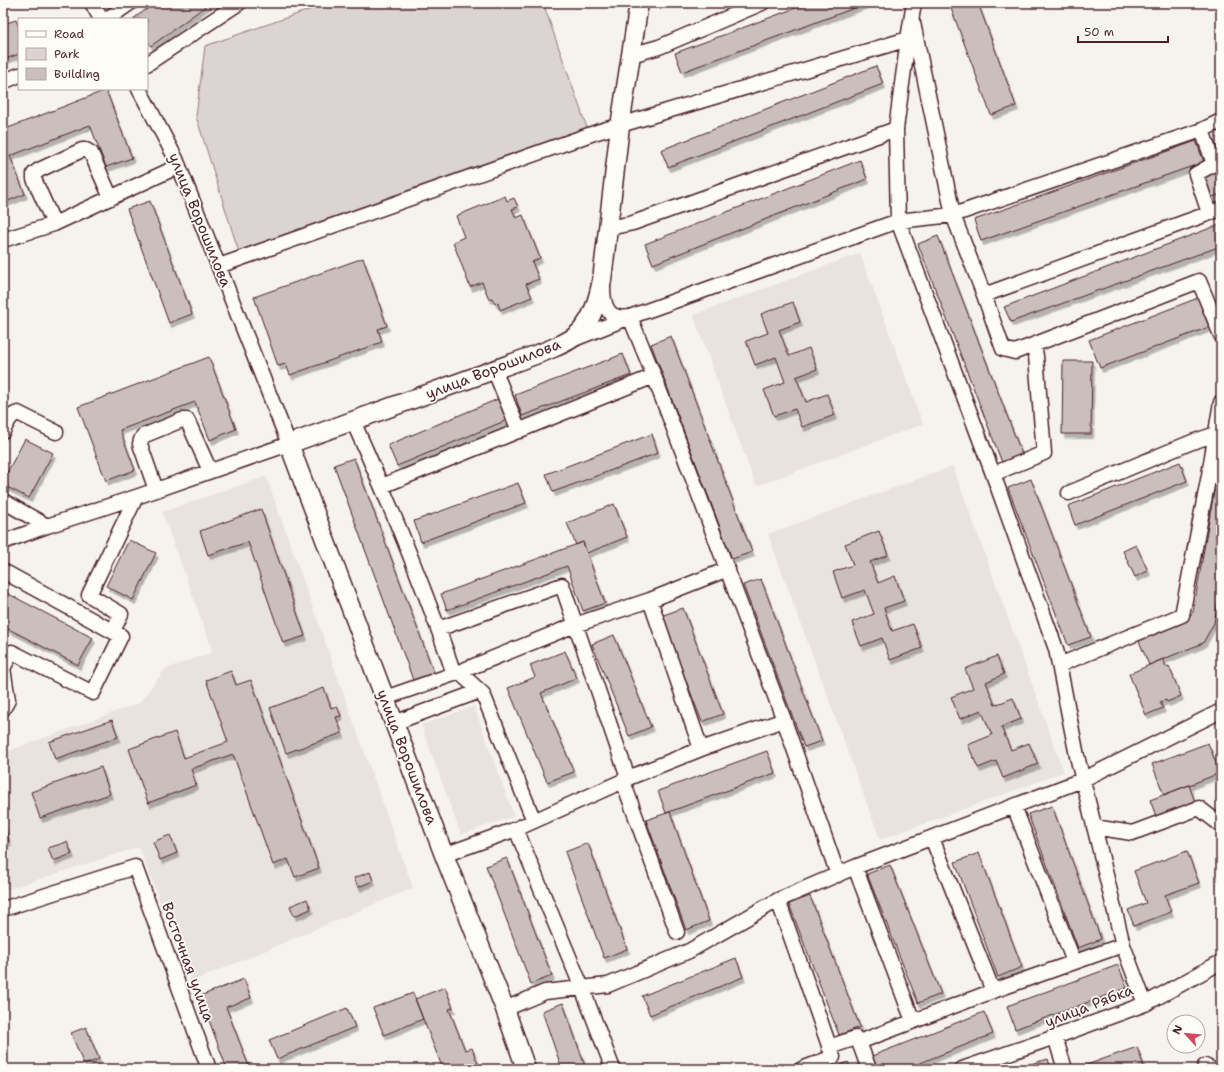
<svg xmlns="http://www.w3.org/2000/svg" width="1224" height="1072" font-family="'Shantell Sans',sans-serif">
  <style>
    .built { fill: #e9e3e0 }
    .green { fill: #dcd4d2; stroke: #937a7e }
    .building { fill: #cbbfbe; stroke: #4a1f2b; filter: url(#shadow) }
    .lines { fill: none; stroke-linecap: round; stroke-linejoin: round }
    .minor-casing { stroke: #4a1f2b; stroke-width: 17 }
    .major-casing { stroke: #4a1f2b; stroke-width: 21 }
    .minor { stroke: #fdfcf7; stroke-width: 14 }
    .major { stroke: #fdfcf7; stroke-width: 18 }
    .labels { text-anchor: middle; stroke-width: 3.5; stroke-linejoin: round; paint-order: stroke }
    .street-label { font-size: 15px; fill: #4a1f2b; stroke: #fdfcf7 }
  </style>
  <defs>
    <filter id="shadow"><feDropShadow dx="2.5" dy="4.5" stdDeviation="0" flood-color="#0004"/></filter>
  </defs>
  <rect width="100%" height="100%" fill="#f6f3ef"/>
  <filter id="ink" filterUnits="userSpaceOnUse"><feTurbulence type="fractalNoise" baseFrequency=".025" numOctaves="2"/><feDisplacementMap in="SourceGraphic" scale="8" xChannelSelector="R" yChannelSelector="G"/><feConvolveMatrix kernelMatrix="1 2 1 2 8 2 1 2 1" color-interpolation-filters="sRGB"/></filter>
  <g filter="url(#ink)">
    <path class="built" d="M 860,253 L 923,424 L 756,486 L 693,315 Z
      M 953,466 L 1064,772 L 880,840 L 768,534 Z
      M 266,476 L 413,888 L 191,982 L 139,847 L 3,891 L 3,753 L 139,703 L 165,669 L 213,652 L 162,512 Z
      M 474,706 L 514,816 L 461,835 L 421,725 Z"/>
    <path class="green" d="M 329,3 L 543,3 L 591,139 L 242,262 L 196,116 L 205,46 Z"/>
    <path class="building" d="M 155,3 L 210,3 L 151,46 L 147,40 L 147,19 L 133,19 Z
      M 809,3 L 868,3 L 682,72 L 675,53 Z
      M 949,3 L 978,3 L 1016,106 L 991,115 Z
      M 16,20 L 19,28 L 19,54 L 3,60 L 3,24 Z
      M 876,66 L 883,84 L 668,167 L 661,150 Z
      M 106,90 L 132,158 L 106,167 L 90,125 L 10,156 L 25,194 L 3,203 L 3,130 Z
      M 1196,141 L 1204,162 L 981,241 L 974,220 Z
      M 860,160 L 867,179 L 653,264 L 645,244 Z
      M 1221,170 L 1221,194 L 1212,197 L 1204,177 Z
      M 505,196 L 507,201 L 514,198 L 518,207 L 512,209 L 516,218 L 523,215 L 540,258 L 532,262 L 539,279 L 526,284 L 532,297 L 500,310 L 498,303 L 495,304 L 492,298 L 489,299 L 482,282 L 470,287 L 453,242 L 464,237 L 456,216 Z
      M 150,201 L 192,314 L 169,323 L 127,209 Z
      M 1221,224 L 1221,246 L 1011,322 L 1004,307 Z
      M 938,236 L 1023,457 L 1003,465 L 918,244 Z
      M 363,258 L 387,326 L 378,329 L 382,342 L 290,375 L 286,364 L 278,366 L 254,297 Z
      M 1198,298 L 1209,327 L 1100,368 L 1089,340 Z
      M 793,302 L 800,322 L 779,330 L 789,356 L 809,348 L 817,369 L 796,377 L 806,402 L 827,394 L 835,415 L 802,427 L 795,409 L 774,416 L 764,390 L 785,382 L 776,357 L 755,365 L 746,341 L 768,333 L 761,314 Z
      M 671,336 L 752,552 L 732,559 L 651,344 Z
      M 623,354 L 631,375 L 522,416 L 515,395 Z
      M 209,357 L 236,429 L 210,440 L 195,402 L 120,430 L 135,470 L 106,481 L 78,407 Z
      M 1063,361 L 1092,361 L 1091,434 L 1062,434 Z
      M 498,399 L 507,420 L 397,466 L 388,445 Z
      M 652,434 L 658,453 L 553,492 L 546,474 Z
      M 25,439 L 53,453 L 29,498 L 3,485 L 3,480 Z
      M 1221,452 L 1221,585 L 1214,623 L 1203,643 L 1149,665 L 1139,641 L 1183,623 L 1193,612 Z
      M 354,458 L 434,673 L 413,680 L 334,465 Z
      M 1180,462 L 1187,481 L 1075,525 L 1068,506 Z
      M 1031,479 L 1091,637 L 1068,645 L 1008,488 Z
      M 518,483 L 526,503 L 421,542 L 414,521 Z
      M 614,504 L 627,537 L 587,553 L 583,542 L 576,545 L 567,523 Z
      M 261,509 L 305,636 L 283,643 L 248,542 L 208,555 L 200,531 Z
      M 879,531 L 888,555 L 870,562 L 878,583 L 895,576 L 904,601 L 884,608 L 892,631 L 913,624 L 922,648 L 890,660 L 882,638 L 861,646 L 852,622 L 874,614 L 865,590 L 842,598 L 833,572 L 853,565 L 845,544 Z
      M 129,540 L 156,553 L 133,600 L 106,586 Z
      M 583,542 L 605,603 L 583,611 L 567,566 L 447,610 L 441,594 Z
      M 1136,545 L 1148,571 L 1135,577 L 1123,551 Z
      M 761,579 L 822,741 L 804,747 L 743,585 Z
      M 3,591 L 93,638 L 78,665 L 3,626 Z
      M 683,608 L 723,714 L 702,722 L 661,616 Z
      M 614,635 L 651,727 L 629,736 L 592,644 Z
      M 565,651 L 577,678 L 541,693 L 574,772 L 547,782 L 508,688 L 535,677 L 530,665 Z
      M 997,656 L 1004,674 L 986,682 L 995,705 L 1013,698 L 1021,719 L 1001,727 L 1011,750 L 1029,743 L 1038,764 L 1003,778 L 996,761 L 978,768 L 968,745 L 992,735 L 981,710 L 960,719 L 951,697 L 973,688 L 965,669 Z
      M 1163,659 L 1166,667 L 1169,666 L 1181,696 L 1167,702 L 1166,700 L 1160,702 L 1163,708 L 1146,715 L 1129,674 Z
      M 231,671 L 236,685 L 251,680 L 319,868 L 295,877 L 288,859 L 273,865 L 233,754 L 191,769 L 196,785 L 148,803 L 129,749 L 175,732 L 184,758 L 228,742 L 206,680 Z
      M 324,688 L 331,708 L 337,706 L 341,716 L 336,717 L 342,733 L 286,753 L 270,708 Z
      M 112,720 L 118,737 L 55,759 L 49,742 Z
      M 1208,743 L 1220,773 L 1164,795 L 1152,764 Z
      M 767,751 L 775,773 L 666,813 L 658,791 Z
      M 101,767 L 110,794 L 40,818 L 31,792 Z
      M 1189,785 L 1195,802 L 1156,816 L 1150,800 Z
      M 1052,806 L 1101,939 L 1078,948 L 1028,814 Z
      M 670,812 L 709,921 L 686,930 L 646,820 Z
      M 3,822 L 9,841 L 3,843 Z
      M 170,835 L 177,853 L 160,860 L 153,842 Z
      M 67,842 L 72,854 L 53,861 L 48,848 Z
      M 588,843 L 627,949 L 604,958 L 565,852 Z
      M 1187,851 L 1199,883 L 1165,895 L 1171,912 L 1134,926 L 1128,910 L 1146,903 L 1134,871 Z
      M 979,853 L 1022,967 L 998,977 L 955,862 Z
      M 507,858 L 552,976 L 531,984 L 486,866 Z
      M 890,865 L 941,994 L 918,1003 L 867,874 Z
      M 370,872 L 373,881 L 358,887 L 354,878 Z
      M 810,896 L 860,1027 L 839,1035 L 789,904 Z
      M 307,899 L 311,909 L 294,916 L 290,906 Z
      M 736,958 L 743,977 L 650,1015 L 642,996 Z
      M 1118,965 L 1127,988 L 1015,1029 L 1007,1006 Z
      M 244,979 L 251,998 L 226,1007 L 250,1069 L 227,1069 L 200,996 Z
      M 445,987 L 453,1008 L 449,1009 L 465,1050 L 472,1048 L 480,1069 L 443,1069 L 415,999 Z
      M 413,993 L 423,1019 L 384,1035 L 373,1008 Z
      M 563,1003 L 586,1069 L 562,1069 L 542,1011 Z
      M 347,1008 L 355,1027 L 277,1059 L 269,1040 Z
      M 984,1012 L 993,1034 L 905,1069 L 878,1069 L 872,1056 Z
      M 86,1027 L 99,1059 L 84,1065 L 71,1033 Z
      M 1137,1047 L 1145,1069 L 1082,1069 L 1081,1067 Z
      M 1048,1059 L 1051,1069 L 1029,1069 L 1027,1065 Z
      M 848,1062 L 851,1069 L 831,1069 Z"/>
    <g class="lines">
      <g class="minor-casing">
        <path id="minor" d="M 92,3 L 101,19
          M 107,19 L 130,3
          M 913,23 L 953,215 L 984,295 L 1221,209
          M 631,55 L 659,47 L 762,3
          M 147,64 L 239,3
          M 3,82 L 19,75
          M 1202,130 L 1214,164 L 1196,174 L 1209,213
          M 54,224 L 34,179 L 34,174 L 39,170 L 82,150 L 86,150 L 91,153 L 111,198
          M 609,228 L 633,223 L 896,129
          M 3,240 L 54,224 L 179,166
          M 219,266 L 597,132 L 908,39
          M 603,286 C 603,305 607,321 630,317 L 654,376 L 784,720 L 838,875
          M 984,295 L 1003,349 L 1015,352 L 1199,281 L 1221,335
          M 574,339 L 635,315 L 898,221 L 896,129 L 908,39 L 914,3
          M 494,369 L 519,431
          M 353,421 C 390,504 425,588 454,674
          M 3,431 C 7,424 9,415 18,413 L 56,432
          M 993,474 L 1044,453 L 1036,356 L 1034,345
          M 382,486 L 654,376
          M 156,490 L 140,444 L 141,440 L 143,436 L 182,420 L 187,420 L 189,424 L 210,471
          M 1069,493 L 1192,442 L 1216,434
          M 3,501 L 47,526
          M 3,542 L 47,526 L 136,497 L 289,444 L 176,159 L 139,89
          M 3,571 L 121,636 L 93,693 L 12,652 L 3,668
          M 438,629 L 562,585 L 628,778 L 623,781 L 677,932
          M 113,631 L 121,614 L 89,595 L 136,497
          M 1059,665 L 1182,615 L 1209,475 L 1221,402
          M 3,668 L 8,700 L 3,709
          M 459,672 L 483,694 L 534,821
          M 385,698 L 454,674 L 575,625 L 650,600 L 728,569
          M 394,723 L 480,691
          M 701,749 L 784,720
          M 628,778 L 701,749 L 650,600
          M 1014,806 L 1074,962
          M 1094,827 L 1132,833 L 1199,808 L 1221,825
          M 516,829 L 582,988 L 613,1069
          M 932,838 L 993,991
          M 444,855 L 516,829 L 623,781
          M 855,867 L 913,1021
          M 778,900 L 833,1057 L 802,1069
          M 3,909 L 135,867 L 209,1069
          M 1145,1004 L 1123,945 L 1077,756 L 1056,649 L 993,474 L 898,221 L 953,215 L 1202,130 L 1221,121
          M 505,1009 L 545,992 L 608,985 L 689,951 L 778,900 L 855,867 L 1082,780 L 1221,711
          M 1055,1037 L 1065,1069
          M 829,1047 L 856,1038 L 859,1042
          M 869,1069 L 859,1042 L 993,991 L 1123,945
          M 962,1069 L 1055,1037 L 1145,1004 L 1221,962
          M 1204,1069 L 1205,1066 L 1211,1069"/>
      </g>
      <g class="major-casing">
        <path id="major" d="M 526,1069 L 505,1009 L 444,855 L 289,444 L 546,351 C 557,346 570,342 579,333 C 593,319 598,299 602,280 L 620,126 L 639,3"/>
      </g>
      <use href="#minor" class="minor"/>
      <use href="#major" class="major"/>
    </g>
  </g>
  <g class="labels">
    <g class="street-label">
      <text transform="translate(200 220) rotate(68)" y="5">улица Ворошилова</text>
      <text transform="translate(493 369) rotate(-21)" y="5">улица Ворошилова</text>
      <text transform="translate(407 757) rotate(69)" y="5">улица Ворошилова</text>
      <text transform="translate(188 962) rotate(70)" y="5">Восточная улица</text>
      <text transform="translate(1089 1006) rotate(-21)" y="5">улица Рябка</text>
    </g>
  </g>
  <rect width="1224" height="1072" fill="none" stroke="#fdfcf7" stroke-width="16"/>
  <rect x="8" y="8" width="1208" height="1056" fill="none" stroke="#4a1f2b" stroke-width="1.5" filter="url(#ink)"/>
  <rect x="18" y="18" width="130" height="72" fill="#fdfcf7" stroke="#b5a4a5"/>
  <rect x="26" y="31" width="20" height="6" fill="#fdfcf7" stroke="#b5a4a5"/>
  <text x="54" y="38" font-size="12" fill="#4a1f2b">Road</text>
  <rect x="26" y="48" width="20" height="12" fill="#dcd4d2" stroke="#b5a4a5"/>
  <text x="54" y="58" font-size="12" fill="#4a1f2b">Park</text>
  <rect x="26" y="68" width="20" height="12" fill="#cbbfbe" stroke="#b5a4a5"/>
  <text x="54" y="78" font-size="12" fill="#4a1f2b">Building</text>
  <g transform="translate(1186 1034) rotate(297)"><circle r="19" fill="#fdfcf7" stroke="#b5a4a5"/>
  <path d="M0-3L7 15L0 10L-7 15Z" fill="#d1495b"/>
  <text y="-6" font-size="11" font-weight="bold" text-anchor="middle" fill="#4a1f2b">N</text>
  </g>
  <path d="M1078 36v6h90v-6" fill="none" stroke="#4a1f2b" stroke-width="2"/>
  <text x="1084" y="36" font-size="12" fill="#4a1f2b" stroke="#fdfcf7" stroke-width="3" paint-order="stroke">50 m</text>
</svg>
